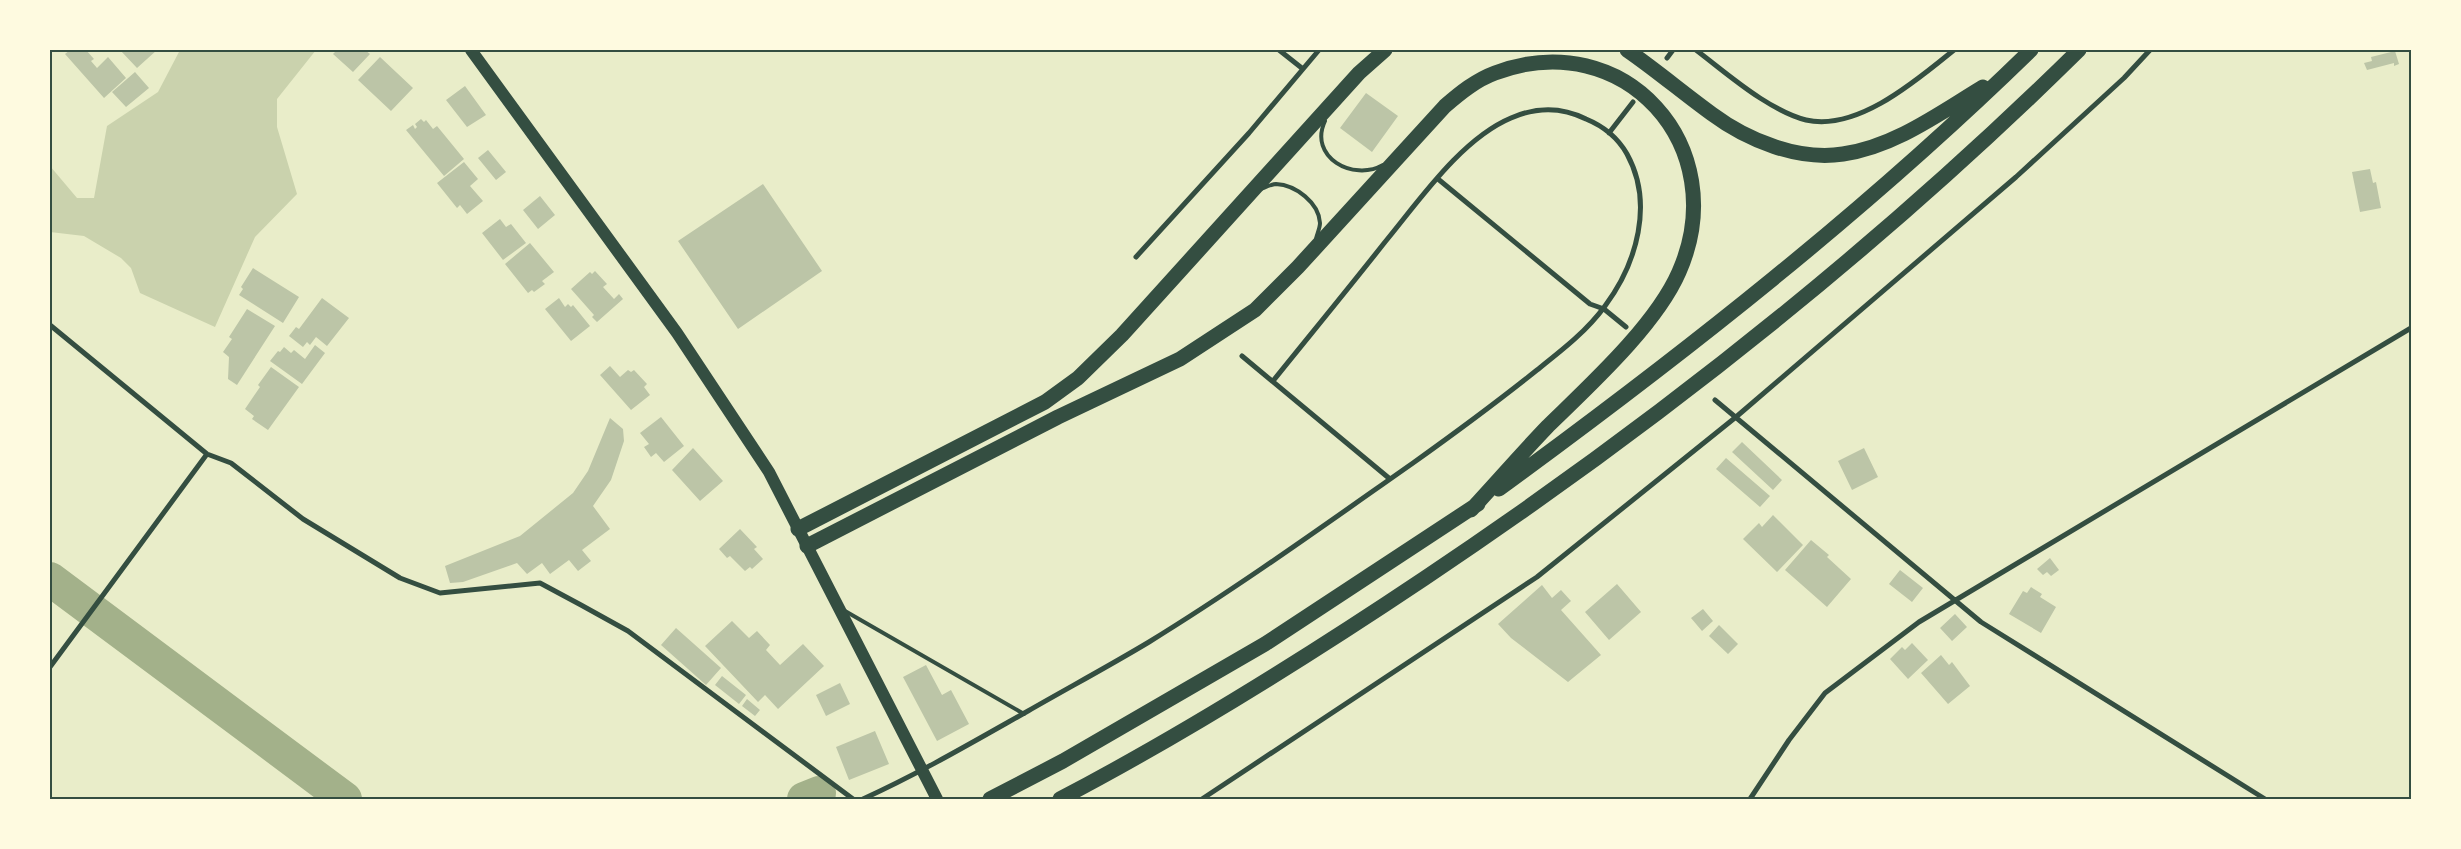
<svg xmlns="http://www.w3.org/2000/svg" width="2461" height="849" font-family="Commissioner,sans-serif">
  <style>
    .green { fill: #cad2ad }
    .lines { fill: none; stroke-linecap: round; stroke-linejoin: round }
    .river { stroke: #a3b18a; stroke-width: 34 }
    .building { fill: #bcc5a7 }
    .service { stroke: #344e41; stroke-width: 4 }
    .minor { stroke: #344e41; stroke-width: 5 }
    .primary { stroke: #344e41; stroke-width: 12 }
    .motorway { stroke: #344e41; stroke-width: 15 }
    .neatline { fill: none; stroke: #344e41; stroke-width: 2 }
  </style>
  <rect width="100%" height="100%" fill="#e9edc9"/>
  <path class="green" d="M 180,50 L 316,50 L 277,99 L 277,127 L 297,194 L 255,237 L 215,327 L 140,293 L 131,268 L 121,258 L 84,236 L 50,232 L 50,166 L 77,198 L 94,198 L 107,126 L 158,92 Z"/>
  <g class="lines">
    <path class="river" d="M 50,579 L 345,799
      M 804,799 L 819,793"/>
  </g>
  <path class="building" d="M 70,50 L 86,50 L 94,59 L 91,61 L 97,68 L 108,57 L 126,78 L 104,98 L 65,54 Z
    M 120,50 L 157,50 L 137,68 Z
    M 337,50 L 365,50 L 370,54 L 353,72 L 333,54 Z
    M 2395,51 L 2399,64 L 2394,66 L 2394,63 L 2367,70 L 2364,63 L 2372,61 L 2371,57 Z
    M 380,57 L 413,88 L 391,111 L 358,80 Z
    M 135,72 L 149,88 L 126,107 L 112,92 Z
    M 465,86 L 486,115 L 467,127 L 446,100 Z
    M 1366,93 L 1398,116 L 1372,152 L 1340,128 Z
    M 421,119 L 424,122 L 426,120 L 433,129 L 437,126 L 464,159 L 444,176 L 406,130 L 413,125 L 415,129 L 417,127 L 415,124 Z
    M 488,150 L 506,172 L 496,180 L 478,158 Z
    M 464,162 L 478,179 L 470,186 L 483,201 L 467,214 L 460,205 L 457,208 L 437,183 Z
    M 2370,169 L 2373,183 L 2376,182 L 2381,208 L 2360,212 L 2352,172 Z
    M 763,184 L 822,271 L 738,329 L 678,241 Z
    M 540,196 L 555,215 L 538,229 L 523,210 Z
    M 500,219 L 506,227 L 511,224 L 526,243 L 503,260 L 482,233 Z
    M 530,243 L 554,272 L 542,281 L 545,284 L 534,292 L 532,290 L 528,293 L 505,264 Z
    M 253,268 L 299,297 L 283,323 L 239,295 L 243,289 L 241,287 Z
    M 595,271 L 607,284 L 603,287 L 614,299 L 619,294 L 623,299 L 597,322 L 592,317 L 594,315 L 571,289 L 590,272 L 592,274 Z
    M 322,298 L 349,318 L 327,346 L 316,337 L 310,345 L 307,342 L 303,347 L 289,336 L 296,327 L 299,329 Z
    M 559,298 L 565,307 L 568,304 L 571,307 L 573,305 L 590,326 L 571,341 L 545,309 Z
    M 247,309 L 275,326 L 237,385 L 228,379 L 229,357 L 223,352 L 232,339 L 229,337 Z
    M 315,345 L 325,353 L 302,384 L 270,361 L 278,351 L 280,352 L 284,347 L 291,353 L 294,350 L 305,359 Z
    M 610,366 L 620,377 L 628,370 L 631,372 L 634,370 L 647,384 L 644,387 L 650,395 L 631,410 L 600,375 Z
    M 271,367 L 299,387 L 268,430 L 252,419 L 254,416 L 245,409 L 260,387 L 258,385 Z
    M 661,417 L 684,446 L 664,462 L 656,453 L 651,457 L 644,447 L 649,444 L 640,433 Z
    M 610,418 L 623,429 L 624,441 L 611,480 L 593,506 L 610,529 L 582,550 L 591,561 L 578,571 L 569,560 L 550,574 L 542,563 L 527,574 L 517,563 L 463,582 L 450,583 L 445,566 L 520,536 L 573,493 L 588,471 Z
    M 1742,442 L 1782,480 L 1773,490 L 1732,452 Z
    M 693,448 L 723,481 L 700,501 L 672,470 Z
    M 1864,448 L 1878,477 L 1852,490 L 1838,461 Z
    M 1726,458 L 1770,496 L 1760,507 L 1716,469 Z
    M 1773,515 L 1803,545 L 1777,572 L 1743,539 L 1759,523 L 1762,527 Z
    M 740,529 L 757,547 L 754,549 L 763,559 L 752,569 L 750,567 L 745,571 L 730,556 L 727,558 L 719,549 Z
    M 1811,540 L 1829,555 L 1827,557 L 1851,579 L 1827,607 L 1785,570 Z
    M 2050,558 L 2059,570 L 2051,576 L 2047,572 L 2043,575 L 2037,569 Z
    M 1900,570 L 1923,588 L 1912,602 L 1889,584 Z
    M 1617,584 L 1641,612 L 1609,640 L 1585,612 Z
    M 1542,585 L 1552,598 L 1561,590 L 1571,601 L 1561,610 L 1601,655 L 1568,682 L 1511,638 L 1498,624 Z
    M 2031,587 L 2042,594 L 2040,597 L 2056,607 L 2041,633 L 2009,614 L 2023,591 L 2027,593 Z
    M 1703,609 L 1713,621 L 1702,631 L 1691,618 Z
    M 1955,614 L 1967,627 L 1952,641 L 1940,628 Z
    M 732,621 L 749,638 L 757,631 L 770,645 L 766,650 L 780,665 L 803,644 L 824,666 L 778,709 L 765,695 L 758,702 L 705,646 Z
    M 1719,625 L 1738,644 L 1728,654 L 1709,636 Z
    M 676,628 L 721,668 L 706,685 L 661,645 Z
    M 1912,643 L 1928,660 L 1908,679 L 1890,659 L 1902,647 L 1905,650 Z
    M 1941,655 L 1949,665 L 1952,662 L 1970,686 L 1948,704 L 1921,673 Z
    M 926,665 L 942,695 L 951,690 L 969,724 L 937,741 L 903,677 Z
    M 722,676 L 746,695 L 739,704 L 715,685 Z
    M 840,683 L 850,704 L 826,716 L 816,695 Z
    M 747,699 L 760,710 L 755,716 L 742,706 Z
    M 875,731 L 889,764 L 849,780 L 836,747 Z"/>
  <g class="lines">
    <path class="service" d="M 1325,121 C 1308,157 1353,182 1383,165
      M 1261,189 C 1266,187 1272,184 1276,184 C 1296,185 1319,203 1320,223 C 1320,228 1317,234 1316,239
      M 845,611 L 1024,714"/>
    <path class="minor" d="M 1279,50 L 1303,69
      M 1696,50 C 1717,66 1738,84 1760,98 C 1774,107 1790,116 1806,120 C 1857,132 1917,80 1954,50
      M 1667,58 L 1673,50
      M 1609,133 L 1633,102
      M 1438,179 L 1590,304 L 1604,309 L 1626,327
      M 1136,257 L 1249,133 L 1319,50
      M 50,325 L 207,454 L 231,463 L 303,519 L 400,578 L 440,593 L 540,583 L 581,605 L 628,631 L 853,799
      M 1242,356 L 1390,479
      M 1715,400 L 1981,622 L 2265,799
      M 50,667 L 207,454
      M 863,799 C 920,773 973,742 1028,711 C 1068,688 1109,666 1149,642 C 1240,586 1326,524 1413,463 C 1455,433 1497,402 1537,370 C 1561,351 1587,331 1605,306 C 1637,263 1654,203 1627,154 C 1618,138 1603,126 1586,119 C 1562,107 1536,107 1511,118 C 1461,139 1419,201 1385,242 C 1348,289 1310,335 1273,381
      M 1202,799 L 1537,577 L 1736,417 L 2016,177 L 2124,78 L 2150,50
      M 1750,799 L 1789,740 L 1825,693 L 1919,622 L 2411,328"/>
    <path class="primary" d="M 471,50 L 677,333 L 769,472 L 937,799"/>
    <path class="motorway" d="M 1627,50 C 1656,70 1683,93 1712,114 C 1747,140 1798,161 1843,154 C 1894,147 1940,113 1983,87
      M 1499,489 C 1685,353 1866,211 2031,50
      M 798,529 L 1045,402 L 1078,378 L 1122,335 L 1359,73 L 1385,50
      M 807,546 L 1058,417 L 1180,359 L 1255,310 L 1298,267 L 1445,106 C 1460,93 1476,80 1495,73 C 1624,24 1734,147 1679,272 C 1656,325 1590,385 1548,426 C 1522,453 1497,482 1471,510
      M 990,799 L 1063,761 L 1265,644 L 1478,504
      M 1060,799 C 1186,733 1307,657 1425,578 C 1658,422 1879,247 2079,50"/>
  </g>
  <rect width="2461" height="849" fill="none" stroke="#fefae0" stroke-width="102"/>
  <rect x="51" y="51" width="2359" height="747" class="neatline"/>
</svg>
